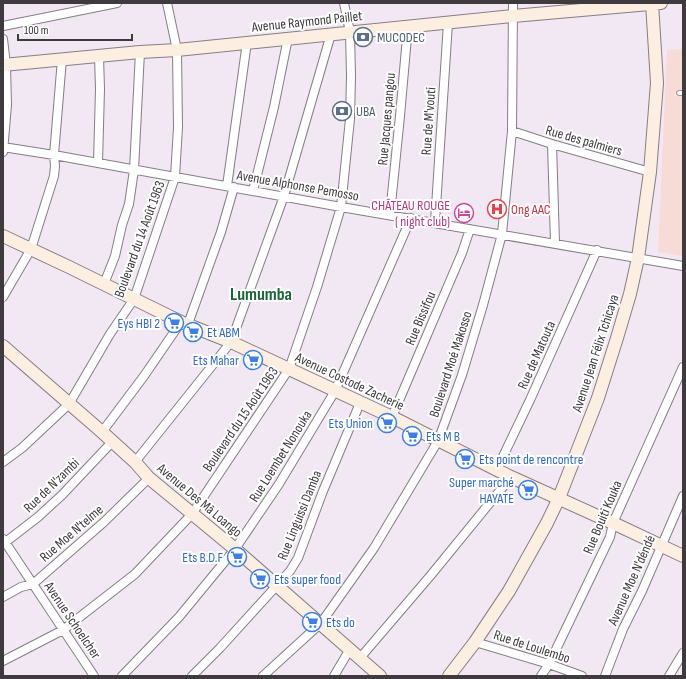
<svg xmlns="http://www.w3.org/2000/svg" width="686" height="679" font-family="'Sofia Sans Condensed',sans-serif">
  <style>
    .education { fill: #f6dbd7 }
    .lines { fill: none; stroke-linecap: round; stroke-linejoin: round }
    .lane-casing { stroke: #867d86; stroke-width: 5.5 }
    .street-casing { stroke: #867d86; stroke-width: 10 }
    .secondary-casing { stroke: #867d86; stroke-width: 14 }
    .lane { stroke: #fff; stroke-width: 4 }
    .street { stroke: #fff; stroke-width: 8 }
    .secondary { stroke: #fceee0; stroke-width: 12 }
    .labels { text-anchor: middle; stroke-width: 4; stroke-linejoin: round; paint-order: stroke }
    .street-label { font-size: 14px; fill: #3e3a3e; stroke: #fff }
    .service-label { font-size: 14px; fill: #4e5e75; stroke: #fff; text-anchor: start }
    .hotel-label { font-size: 14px; fill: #b23c85; stroke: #fff; text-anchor: end }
    .health-label { font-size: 14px; fill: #be3a42; stroke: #fff; text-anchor: start }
    .shop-label { font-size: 14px; fill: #366cbe; stroke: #fff; text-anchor: end }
    .district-label { font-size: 18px; font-weight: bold; fill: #1d6438; stroke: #fff }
  </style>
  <rect width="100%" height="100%" fill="#f2e8f3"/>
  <path class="education" d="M 683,49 L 683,256 L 658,252 L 667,50 Z"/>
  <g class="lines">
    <g class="lane-casing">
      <path id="lane" d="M 679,93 L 683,93"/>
    </g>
    <g class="street-casing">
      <path id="street" d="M 3,26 L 117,3
        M 3,39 L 6,65 L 7,105 L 3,152
        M 512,131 L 552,144 L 650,172
        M 552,144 L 555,243
        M 3,147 L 54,155 L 341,207 L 683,266
        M 98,163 L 100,89 L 99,56
        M 227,186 L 247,42
        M 253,191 L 274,107 L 288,38
        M 390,214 L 400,116 L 408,26
        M 435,222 L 448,23
        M 104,284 L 115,256 L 122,225 L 129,204 L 134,170 L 140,52
        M 3,297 L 31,249 L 54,176 L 55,166 L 54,155 L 62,59
        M 188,324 L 221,232 L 234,187
        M 392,417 L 462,253 L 470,229
        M 102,432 L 144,376 L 181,322
        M 3,462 L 22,448 L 69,404 L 110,334 L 134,299 L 175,177 L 178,127 L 177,50 L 167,3
        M 135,462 L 231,342 L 284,196 L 331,34
        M 497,469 L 530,400 L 597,250
        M 3,539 L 94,676
        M 3,544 L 38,517 L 62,495 L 112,442
        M 3,597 L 21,587 L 33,584 L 104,522 L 149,478
        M 475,642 L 549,664 L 582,676
        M 360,658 L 431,575 L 511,477
        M 3,661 L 63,630 L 135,574 L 192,514 L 289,369 L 317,287 L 341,207 L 350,119 L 351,76 L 350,32 L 344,3
        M 122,676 L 179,617 L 235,549 L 279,484 L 335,391 L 411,218
        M 192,676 L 220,648 L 290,571 L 298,558 L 323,491 L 360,403
        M 263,676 L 321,623 L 374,548 L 438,441 L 462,375 L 483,305 L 502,234 L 512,131 L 513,3
        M 334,676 L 350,649
        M 541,676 L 549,664 L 610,537 L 613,523 L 683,367
        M 605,676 L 623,629 L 642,591 L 683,496
        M 669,676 L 683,653"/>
    </g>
    <g class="secondary-casing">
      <path id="secondary" d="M 3,65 L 140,52 L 177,50 L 513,16 L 661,3
        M 3,236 L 69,267 L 181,322 L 231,342 L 392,417 L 511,477 L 613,523 L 683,556
        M 3,346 L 102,432 L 135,462 L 149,478 L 235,549 L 380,676
        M 449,676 L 475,642 L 509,591 L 547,523 L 559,498 L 598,398 L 617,338 L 630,294 L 638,258 L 650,172 L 657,83 L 652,3"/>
    </g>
    <use href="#lane" class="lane"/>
    <use href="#street" class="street"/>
    <use href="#secondary" class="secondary"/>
  </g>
  <defs>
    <g id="bank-ring" transform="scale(1)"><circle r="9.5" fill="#fff" stroke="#5c6f8a" stroke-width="1.5"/><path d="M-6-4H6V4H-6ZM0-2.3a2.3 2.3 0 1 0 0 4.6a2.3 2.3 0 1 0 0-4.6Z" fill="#5c6f8a"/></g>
    <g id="hospital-ring" transform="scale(1)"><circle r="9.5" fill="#fff" stroke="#e0444e" stroke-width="1.5"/><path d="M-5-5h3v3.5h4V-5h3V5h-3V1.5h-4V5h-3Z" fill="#e0444e"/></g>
    <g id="hotel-ring" transform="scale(1)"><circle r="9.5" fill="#fff" stroke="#d1479c" stroke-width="1.5"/><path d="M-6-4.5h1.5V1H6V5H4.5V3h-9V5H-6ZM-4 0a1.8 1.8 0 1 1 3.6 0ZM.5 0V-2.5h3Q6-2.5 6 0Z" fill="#d1479c"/></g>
    <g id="supermarket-ring" transform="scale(1)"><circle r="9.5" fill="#fff" stroke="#3f7fe0" stroke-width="1.5"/><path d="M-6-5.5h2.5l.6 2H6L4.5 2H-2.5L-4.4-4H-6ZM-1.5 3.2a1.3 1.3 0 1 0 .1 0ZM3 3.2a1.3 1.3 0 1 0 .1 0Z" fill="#3f7fe0"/></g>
  </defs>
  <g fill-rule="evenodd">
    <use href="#bank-ring" x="363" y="37"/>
    <use href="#bank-ring" x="342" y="111"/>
    <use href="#hospital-ring" x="497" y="209"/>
    <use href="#hotel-ring" x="464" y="213"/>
    <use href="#supermarket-ring" x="174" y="323"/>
    <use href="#supermarket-ring" x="193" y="332"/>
    <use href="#supermarket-ring" x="253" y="360"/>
    <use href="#supermarket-ring" x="387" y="423"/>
    <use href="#supermarket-ring" x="412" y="436"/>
    <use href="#supermarket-ring" x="465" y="459"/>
    <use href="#supermarket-ring" x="528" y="490"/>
    <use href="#supermarket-ring" x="237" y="557"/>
    <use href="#supermarket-ring" x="260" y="579"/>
    <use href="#supermarket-ring" x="312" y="622"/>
  </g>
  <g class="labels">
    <g class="street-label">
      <text transform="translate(307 21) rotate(-6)" y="5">Avenue Raymond Paillet</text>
      <text transform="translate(386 119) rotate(-85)" y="5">Rue Jacques pangou</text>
      <text transform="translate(428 121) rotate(-86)" y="5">Rue de M'vouti</text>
      <text transform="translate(584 140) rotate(16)" y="5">Rue des palmiers</text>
      <text transform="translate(298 185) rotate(10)" y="5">Avenue Alphonse Pemosso</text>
      <text transform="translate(139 239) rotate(-70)" y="5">Boulevard du 14 Août 1963</text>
      <text transform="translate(420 318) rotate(-67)" y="5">Rue Bissifou</text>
      <text transform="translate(595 353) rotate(-72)" y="5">Avenue Jean Félix Tchicaya</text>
      <text transform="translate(536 355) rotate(-66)" y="5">Rue de Matouta</text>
      <text transform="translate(450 364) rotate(-72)" y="5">Boulevard Moé Makosso</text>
      <text transform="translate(350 381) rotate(25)" y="5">Avenue Costode Zacherie</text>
      <text transform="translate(240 419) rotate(-56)" y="5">Boulevard du 15 Août 1963</text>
      <text transform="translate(280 456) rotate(-58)" y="5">Rue Loembet Nonouka</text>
      <text transform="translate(51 485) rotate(-44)" y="5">Rue de N'zambi</text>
      <text transform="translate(200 500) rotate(40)" y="5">Avenue Des Mâ Loango</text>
      <text transform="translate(299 515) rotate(-68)" y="5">Rue Linguissi Damba</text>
      <text transform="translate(602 517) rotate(-67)" y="5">Rue Bouiti Kouka</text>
      <text transform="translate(71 533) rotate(-41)" y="5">Rue Moe N'telme</text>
      <text transform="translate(631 580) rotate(-66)" y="5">Avenue Moe N'déndé</text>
      <text transform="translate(73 620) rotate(56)" y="5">Avenue Schoelcher</text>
      <text transform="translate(532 646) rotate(18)" y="5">Rue de Loulembo</text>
    </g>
    <g class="service-label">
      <text x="377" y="42">MUCODEC</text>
      <text x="356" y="116">UBA</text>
    </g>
    <g class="hotel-label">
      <text x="450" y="210">CHÂTEAU ROUGE<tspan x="450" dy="16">( night club)</tspan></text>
    </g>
    <g class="health-label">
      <text x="511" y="214">Ong AAC</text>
    </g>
    <g class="shop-label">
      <text x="160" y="328">Eys HBI 2</text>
      <text x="207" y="337" text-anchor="start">Et ABM</text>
      <text x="239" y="365">Ets Mahar</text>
      <text x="373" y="428">Ets Union</text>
      <text x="426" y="441" text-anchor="start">Ets M B</text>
      <text x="479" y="464" text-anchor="start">Ets point de rencontre</text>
      <text x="514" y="487">Super marché<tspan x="514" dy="16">HAYATE</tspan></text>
      <text x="223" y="562">Ets B.D.F</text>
      <text x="274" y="584" text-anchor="start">Ets super food</text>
      <text x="326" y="627" text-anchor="start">Ets do</text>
    </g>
    <g class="district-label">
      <text x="261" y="300">Lumumba</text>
    </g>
  </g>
  <rect width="686" height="679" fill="none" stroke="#3e3a3e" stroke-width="8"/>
  <path d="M18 34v6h114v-6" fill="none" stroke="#3e3a3e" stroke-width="2"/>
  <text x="24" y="34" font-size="12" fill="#3e3a3e" stroke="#ffffff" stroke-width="3" paint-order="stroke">100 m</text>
</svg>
